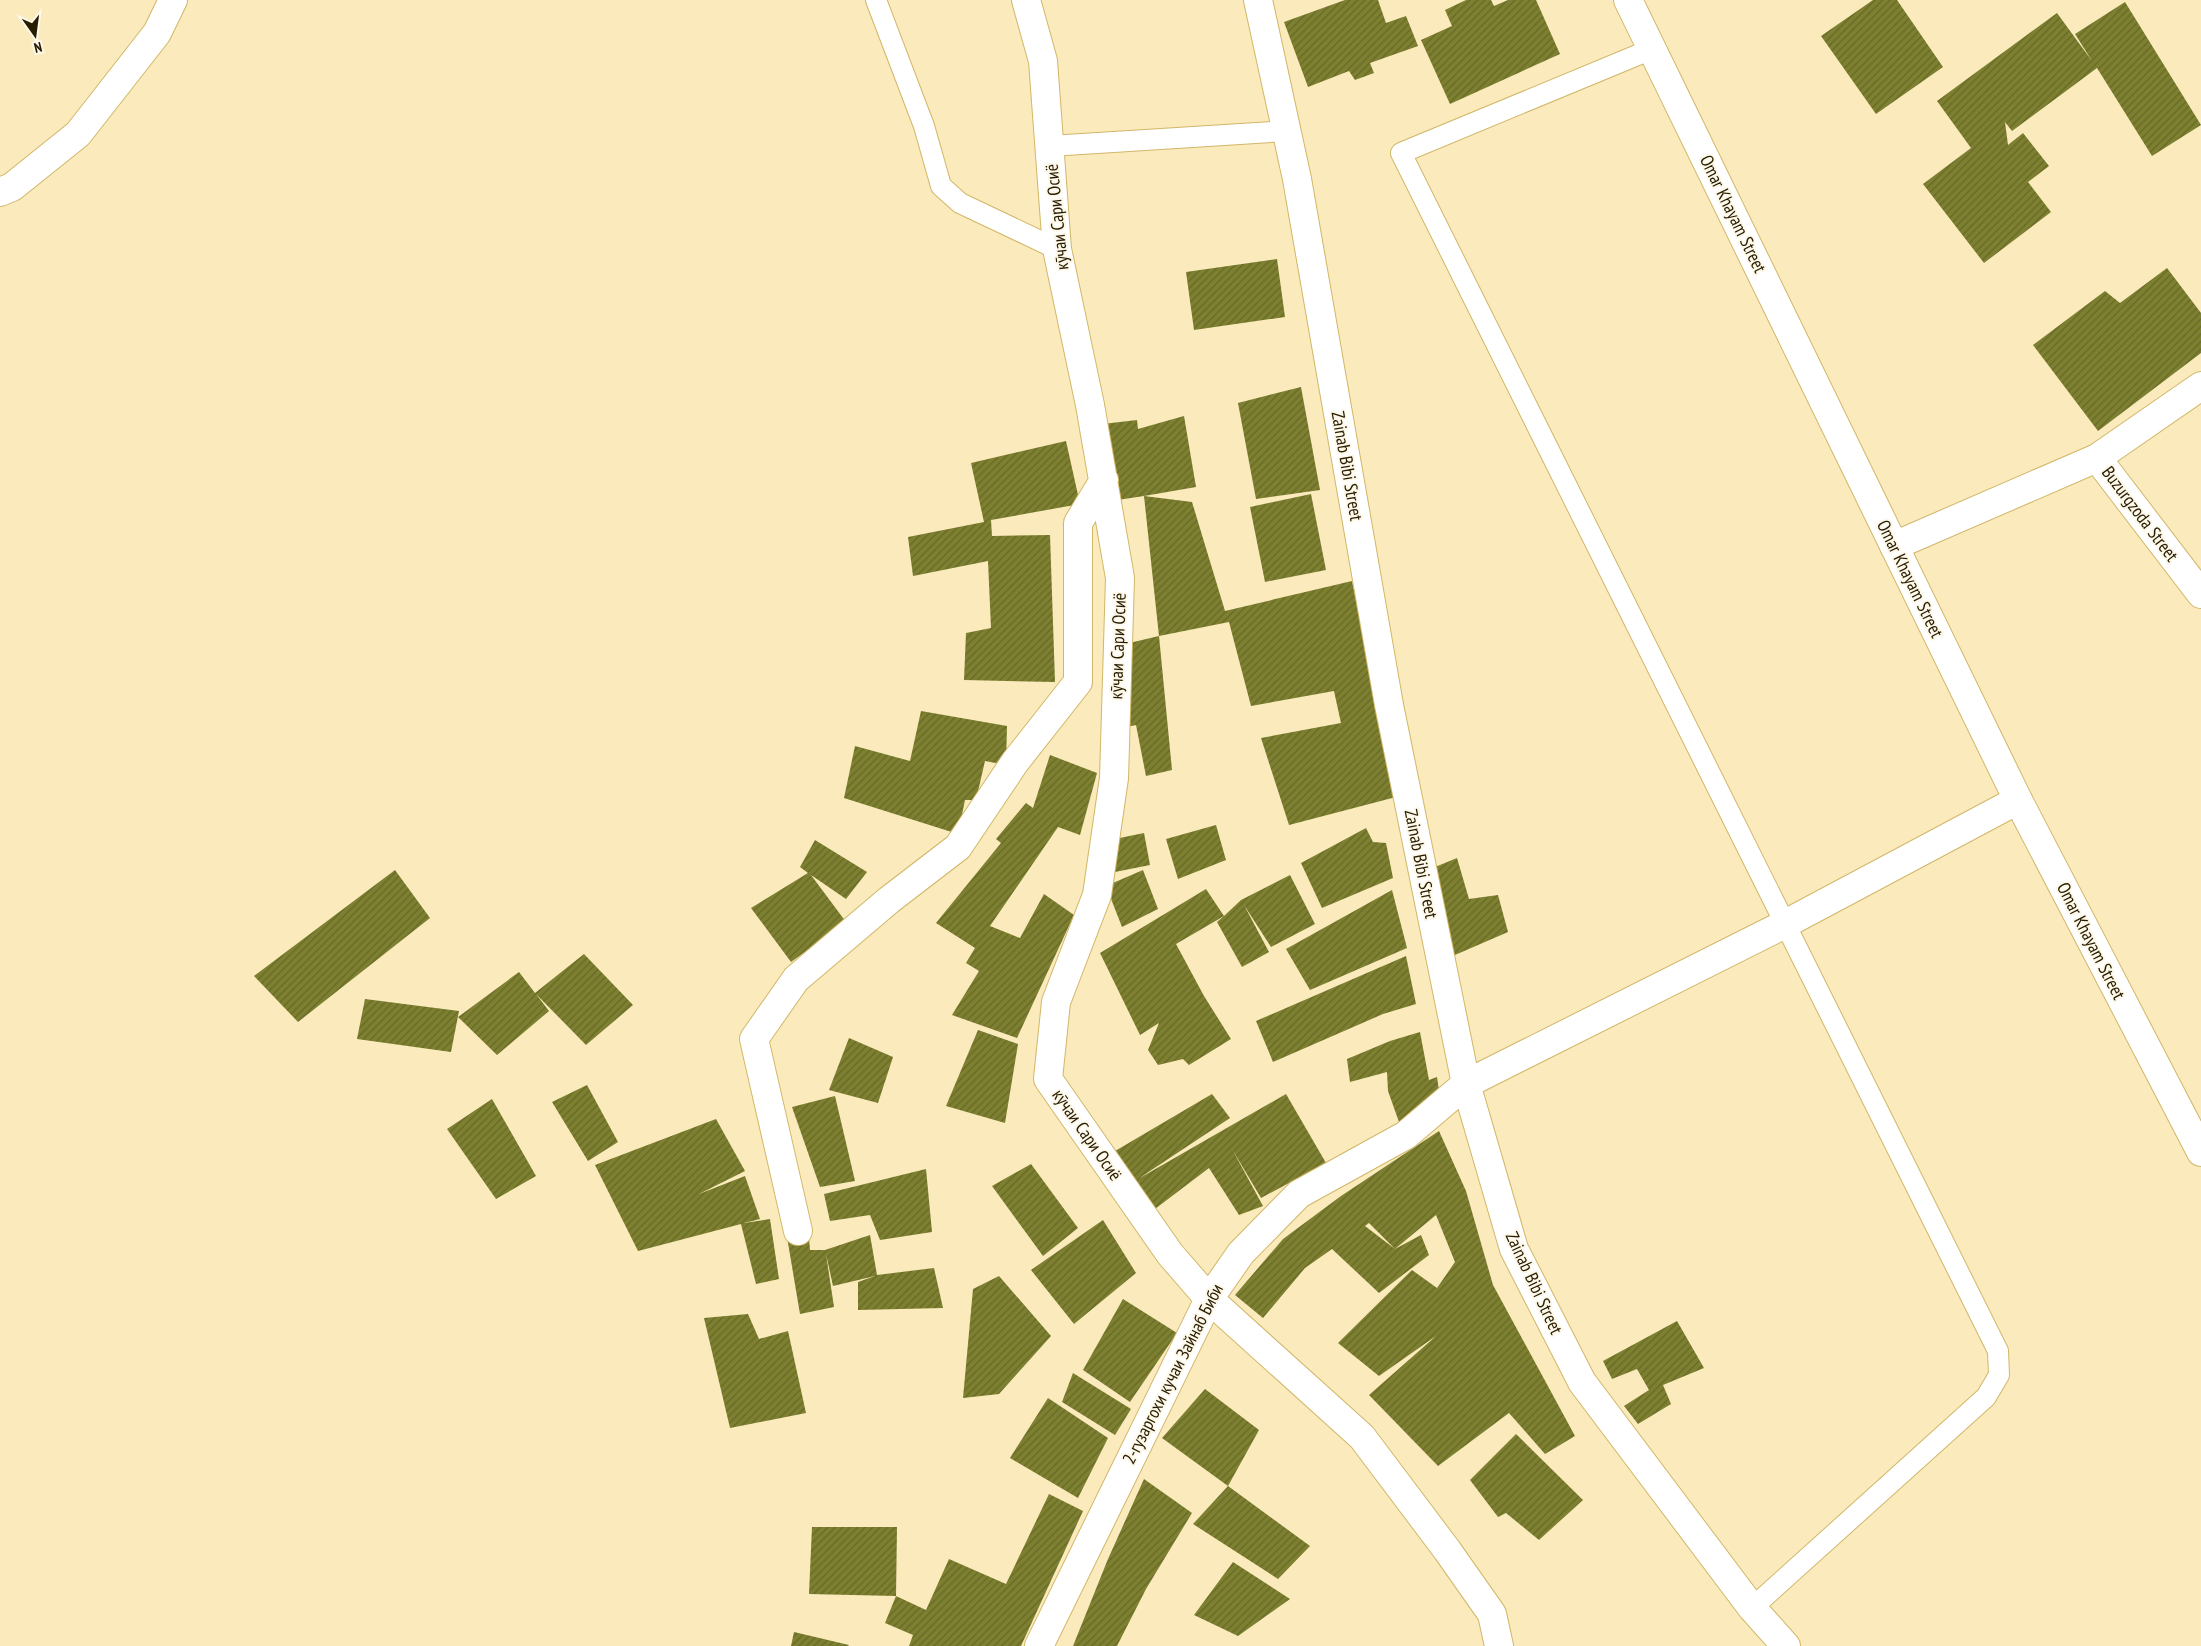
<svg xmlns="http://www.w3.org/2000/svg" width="2201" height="1646" font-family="'PT Sans Narrow',sans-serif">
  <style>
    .building { fill: url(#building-hatch); fill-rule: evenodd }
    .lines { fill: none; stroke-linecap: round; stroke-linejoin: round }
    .service-casing { stroke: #d1b768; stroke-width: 22 }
    .minor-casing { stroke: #d1b768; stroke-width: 30 }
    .secondary-casing { stroke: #d1b768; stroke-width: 30 }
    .service { stroke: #fff; stroke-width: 20 }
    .minor { stroke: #fff; stroke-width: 28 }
    .secondary { stroke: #fff; stroke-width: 28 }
    .labels { text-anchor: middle; stroke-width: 4; stroke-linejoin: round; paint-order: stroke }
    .street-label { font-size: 18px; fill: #261c00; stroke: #fdf8e9 }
  </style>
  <defs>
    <pattern id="building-hatch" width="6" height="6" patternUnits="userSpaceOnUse" patternTransform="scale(1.25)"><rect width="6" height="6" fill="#7d8030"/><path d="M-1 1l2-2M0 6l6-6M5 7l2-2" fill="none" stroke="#666826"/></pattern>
  </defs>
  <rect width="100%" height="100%" fill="#faeabc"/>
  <path class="building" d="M 1345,0 L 1378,0 L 1386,23 L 1406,16 L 1418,46 L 1370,63 L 1374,73 L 1355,80 L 1349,71 L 1308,87 L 1284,22 Z
    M 1466,0 L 1491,0 L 1494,6 L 1508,0 L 1536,0 L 1560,54 L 1450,104 L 1421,40 L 1452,26 L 1445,10 Z
    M 1873,0 L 1897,0 L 1943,67 L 1876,114 L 1821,36 Z
    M 2125,2 L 2201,125 L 2152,156 L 2097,68 L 2012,131 L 2005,122 L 2008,145 L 2023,133 L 2049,166 L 2028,182 L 2051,212 L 1984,263 L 1923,184 L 1971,148 L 1937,101 L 2057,13 L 2092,61 L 2075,34 Z
    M 1277,259 L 1285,317 L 1194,330 L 1186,272 Z
    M 2167,268 L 2201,313 L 2201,353 L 2098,431 L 2033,345 L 2105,291 L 2120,303 Z
    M 1301,387 L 1320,490 L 1256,499 L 1238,403 Z
    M 1184,416 L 1196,487 L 1144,496 L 1192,502 L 1225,611 L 1352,581 L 1396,797 L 1289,825 L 1261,738 L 1341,723 L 1334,691 L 1251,706 L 1229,622 L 1159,636 L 1144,496 L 1111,501 L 1094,425 L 1137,420 L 1138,429 Z
    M 1066,441 L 1080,504 L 991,520 L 992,536 L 1050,535 L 1055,682 L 964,680 L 966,633 L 991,628 L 988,561 L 913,576 L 908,537 L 984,522 L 971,463 Z
    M 1311,494 L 1326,570 L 1265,582 L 1250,507 Z
    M 1159,636 L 1172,770 L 1146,776 L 1136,725 L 1123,728 L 1125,644 Z
    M 921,711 L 1007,726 L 1006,765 L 985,761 L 976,800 L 965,800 L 958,834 L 844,798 L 855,746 L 910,761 Z
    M 1050,755 L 1097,773 L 1080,835 L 1058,827 L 990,926 L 1020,938 L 1044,894 L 1074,915 L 1017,1038 L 952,1015 L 979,971 L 966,963 L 975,948 L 936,923 L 1001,843 L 996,839 L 1026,803 L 1033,808 Z
    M 1216,825 L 1226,860 L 1178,879 L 1166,839 Z
    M 1366,828 L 1373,842 L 1386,843 L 1393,878 L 1322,908 L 1301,863 Z
    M 1144,833 L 1150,865 L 1115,872 L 1105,841 Z
    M 815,840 L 867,872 L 846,899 L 811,875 L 846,922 L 791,962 L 751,908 L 808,873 L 800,867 Z
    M 1457,858 L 1469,899 L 1498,895 L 1508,932 L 1448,958 L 1423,872 Z
    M 395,870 L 430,918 L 298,1022 L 254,976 Z
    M 1143,870 L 1158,909 L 1122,927 L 1106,886 Z
    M 1290,875 L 1315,924 L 1271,947 L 1244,905 L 1269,952 L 1242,967 L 1217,922 L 1224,916 L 1176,944 L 1204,996 L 1231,1039 L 1189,1065 L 1183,1059 L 1158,1065 L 1148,1050 L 1159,1023 L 1140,1035 L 1100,953 L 1206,889 L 1224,916 L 1241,900 Z
    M 1392,890 L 1407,948 L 1310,990 L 1286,949 Z
    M 584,954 L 633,1005 L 586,1045 L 536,994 L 549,1011 L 497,1055 L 458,1017 L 519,972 L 535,993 Z
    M 1406,956 L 1416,1004 L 1383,1014 L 1273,1062 L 1256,1021 Z
    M 365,999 L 459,1011 L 451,1052 L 357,1039 Z
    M 978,1030 L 1018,1044 L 1005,1123 L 946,1106 Z
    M 1420,1032 L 1429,1080 L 1437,1077 L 1441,1104 L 1399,1122 L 1388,1091 L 1387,1072 L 1350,1082 L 1347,1059 L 1390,1041 Z
    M 849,1038 L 893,1057 L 878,1103 L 829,1090 Z
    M 587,1085 L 618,1142 L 588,1161 L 552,1102 Z
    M 1212,1094 L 1230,1118 L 1138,1179 L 1286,1094 L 1326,1163 L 1261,1198 L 1232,1149 L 1263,1206 L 1239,1215 L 1209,1168 L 1151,1212 L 1110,1154 Z
    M 835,1096 L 855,1181 L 820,1187 L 792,1107 Z
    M 492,1099 L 536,1176 L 496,1199 L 447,1129 Z
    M 716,1119 L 745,1171 L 699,1194 L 745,1176 L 760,1219 L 744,1223 L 770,1219 L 779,1279 L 756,1284 L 741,1224 L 638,1251 L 595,1165 Z
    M 1439,1131 L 1466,1191 L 1493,1285 L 1575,1436 L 1545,1454 L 1509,1413 L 1438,1466 L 1369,1395 L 1436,1336 L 1379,1376 L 1338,1343 L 1412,1270 L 1437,1288 L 1455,1262 L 1436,1215 L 1395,1249 L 1421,1235 L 1429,1255 L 1379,1293 L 1332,1249 L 1305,1268 L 1263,1318 L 1235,1295 L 1283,1239 L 1341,1196 ZM 1369,1223 L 1395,1249 L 1365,1226 Z
    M 1031,1164 L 1078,1228 L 1043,1256 L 992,1186 Z
    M 926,1169 L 932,1232 L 880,1240 L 870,1215 L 830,1221 L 824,1194 Z
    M 1103,1220 L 1136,1273 L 1074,1324 L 1031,1270 Z
    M 870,1235 L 877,1275 L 934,1268 L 943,1308 L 858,1310 L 858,1282 L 875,1276 L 833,1286 L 826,1254 L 834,1307 L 800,1314 L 787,1237 L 809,1238 L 810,1250 L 825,1250 Z
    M 999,1276 L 1051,1336 L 999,1394 L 963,1398 L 973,1289 Z
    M 1123,1299 L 1177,1333 L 1130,1402 L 1083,1370 Z
    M 748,1314 L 759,1339 L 788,1331 L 806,1413 L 730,1428 L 704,1318 Z
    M 1677,1321 L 1704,1368 L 1663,1385 L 1671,1404 L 1638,1424 L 1624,1406 L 1649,1390 L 1637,1369 L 1612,1379 L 1603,1361 Z
    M 1073,1373 L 1131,1409 L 1115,1435 L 1062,1402 Z
    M 1205,1389 L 1259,1430 L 1228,1486 L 1162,1438 Z
    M 1048,1398 L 1108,1438 L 1078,1498 L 1010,1458 Z
    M 1516,1434 L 1583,1500 L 1539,1540 L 1506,1513 L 1498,1517 L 1470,1480 Z
    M 1144,1479 L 1192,1513 L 1146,1589 L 1117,1646 L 1073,1646 L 1108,1559 Z
    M 1228,1486 L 1310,1546 L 1278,1579 L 1193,1524 Z
    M 1049,1494 L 1083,1511 L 1021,1646 L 909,1646 L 913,1635 L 885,1623 L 896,1596 L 926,1610 L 949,1559 L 1006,1584 Z
    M 812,1527 L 897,1527 L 896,1596 L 809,1594 Z
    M 1233,1562 L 1290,1599 L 1238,1636 L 1194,1615 Z
    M 794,1632 L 849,1645 L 848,1646 L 791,1646 Z"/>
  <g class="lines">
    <g class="service-casing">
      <path id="service" d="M 876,0 L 924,126 L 941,186 L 960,203 L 1057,249
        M 1652,49 L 1401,153 L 1998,1351 L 1999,1375 L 1986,1397 L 1752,1608
        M 1050,146 L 1287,131"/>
    </g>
    <g class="minor-casing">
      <path id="minor" d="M 1026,0 L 1043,61 L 1057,249 L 1090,405 L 1120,578 L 1114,778 L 1097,895 L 1056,1002 L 1048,1079 L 1170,1254 L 1209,1299 L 1362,1437 L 1447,1550 L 1492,1614 L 1499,1646
        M 1258,0 L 1297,179 L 1389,705 L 1466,1084 L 1514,1249 L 1582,1382 L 1752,1608 L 1786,1646
        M 0,192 L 12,187 L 78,134 L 157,33 L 173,0
        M 2097,458 L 2201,594
        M 1894,546 L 2097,458 L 2201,386
        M 798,1231 L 754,1039 L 796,979 L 889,900 L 958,847 L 1015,762 L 1078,682 L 1078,523 L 1104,480
        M 1039,1646 L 1209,1299 L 1241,1253 L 1299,1194 L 1406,1135 L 1466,1084 L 1785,924 L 2018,800"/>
    </g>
    <g class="secondary-casing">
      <path id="secondary" d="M 1628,0 L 2018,800 L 2201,1152"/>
    </g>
    <use href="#service" class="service"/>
    <use href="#minor" class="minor"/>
    <use href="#secondary" class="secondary"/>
  </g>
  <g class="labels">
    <g class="street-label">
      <text transform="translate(1733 214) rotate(64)" y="6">Omar Khayam Street</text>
      <text transform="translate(1057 217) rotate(-96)" y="6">кӯчаи Сари Осиё</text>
      <text transform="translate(1347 466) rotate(80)" y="6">Zainab Bibi Street</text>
      <text transform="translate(2140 514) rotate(53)" y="6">Buzurgzoda Street</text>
      <text transform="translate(1910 579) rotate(64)" y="6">Omar Khayam Street</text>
      <text transform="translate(1118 646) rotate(-88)" y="6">кӯчаи Сари Осиё</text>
      <text transform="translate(1421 864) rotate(79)" y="6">Zainab Bibi Street</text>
      <text transform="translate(2091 941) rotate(63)" y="6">Omar Khayam Street</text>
      <text transform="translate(1087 1135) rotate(55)" y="6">кӯчаи Сари Осиё</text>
      <text transform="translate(1534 1283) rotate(65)" y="6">Zainab Bibi Street</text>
      <text transform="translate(1173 1374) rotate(-63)" y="6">2-гузаргохи кучаи Зайнаб Биби</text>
    </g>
  </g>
  <g transform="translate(35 35) rotate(166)" stroke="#fdf8e9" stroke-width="4" paint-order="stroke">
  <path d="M0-4L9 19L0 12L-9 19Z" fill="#261c00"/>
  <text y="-8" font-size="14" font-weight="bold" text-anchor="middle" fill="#261c00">N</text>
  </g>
</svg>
